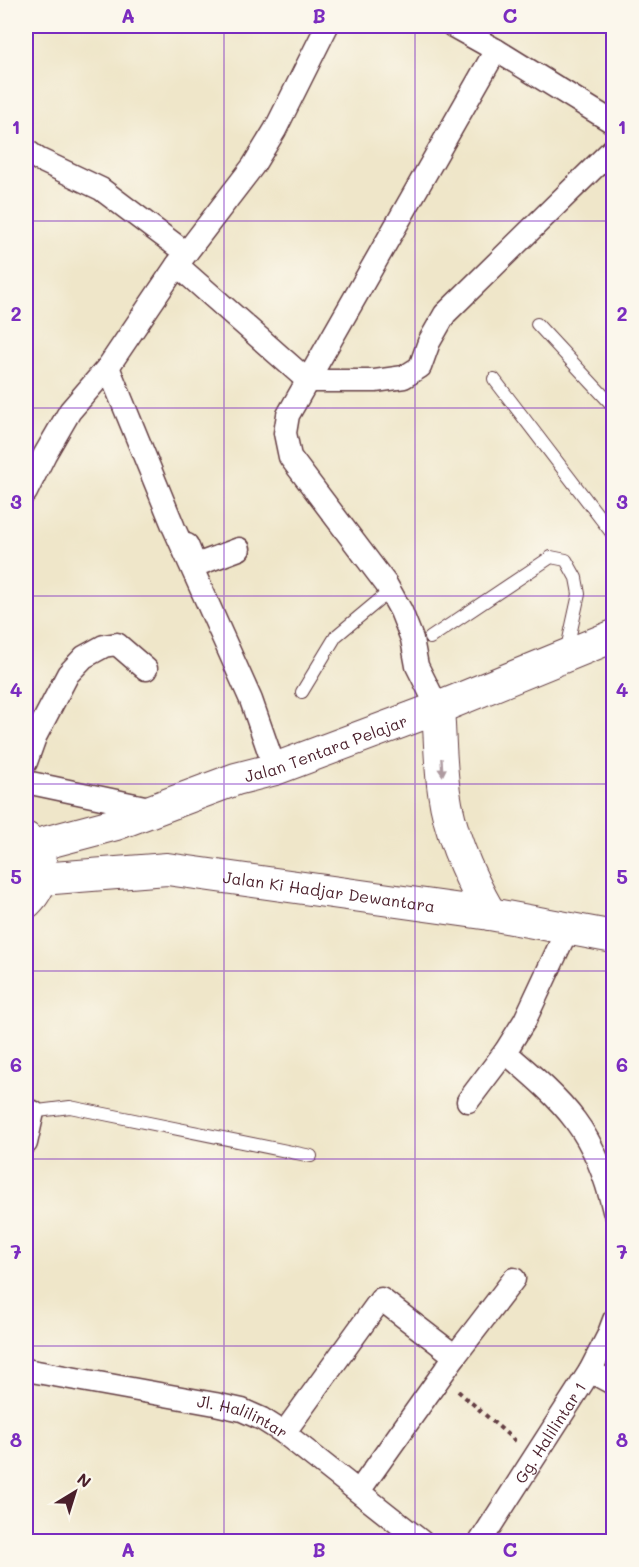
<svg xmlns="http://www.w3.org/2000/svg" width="639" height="1567" font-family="Mali,sans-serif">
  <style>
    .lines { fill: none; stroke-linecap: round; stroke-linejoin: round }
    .service-casing { stroke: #633d43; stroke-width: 14 }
    .minor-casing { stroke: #633d43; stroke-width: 25 }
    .secondary-casing { stroke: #633d43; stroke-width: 34 }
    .trunk-casing { stroke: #633d43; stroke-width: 35 }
    .path { stroke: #633d43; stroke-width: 4; stroke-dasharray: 4.5 4.5; stroke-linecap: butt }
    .service { stroke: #fff; stroke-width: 12 }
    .minor { stroke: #fff; stroke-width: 22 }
    .secondary { stroke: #fff; stroke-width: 32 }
    .trunk { stroke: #fff; stroke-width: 33 }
    .oneway { fill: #ae9aa0 }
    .grid { fill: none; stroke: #7b2cbf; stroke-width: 1.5; stroke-opacity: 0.55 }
    .labels { text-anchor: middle; stroke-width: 4.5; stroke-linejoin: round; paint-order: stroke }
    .street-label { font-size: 16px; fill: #4a1f2b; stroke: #fbf7ec }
    .neatline { fill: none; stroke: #7b2cbf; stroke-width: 2 }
    .grid-label { font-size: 20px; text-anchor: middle; font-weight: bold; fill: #7b2cbf }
  </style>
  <rect width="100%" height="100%" fill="#fbf7ec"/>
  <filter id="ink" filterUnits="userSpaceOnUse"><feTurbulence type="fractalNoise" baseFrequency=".0167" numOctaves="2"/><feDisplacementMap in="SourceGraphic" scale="12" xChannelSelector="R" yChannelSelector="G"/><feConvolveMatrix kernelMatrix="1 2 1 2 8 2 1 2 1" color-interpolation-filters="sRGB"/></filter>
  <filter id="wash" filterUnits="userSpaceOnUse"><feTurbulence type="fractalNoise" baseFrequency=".008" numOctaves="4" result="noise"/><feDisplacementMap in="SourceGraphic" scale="24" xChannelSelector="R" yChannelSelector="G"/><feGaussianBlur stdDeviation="1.35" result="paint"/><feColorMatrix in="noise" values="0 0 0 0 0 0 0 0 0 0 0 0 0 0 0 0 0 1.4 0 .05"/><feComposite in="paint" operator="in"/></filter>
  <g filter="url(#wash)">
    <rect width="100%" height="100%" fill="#efe6c9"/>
  </g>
  <g filter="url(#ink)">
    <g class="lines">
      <g class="service-casing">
        <path id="service" d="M 537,324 L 614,407
          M 494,379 L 614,536
          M 430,638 L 551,557 L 566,560 L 576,578 L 579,594 L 566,653
          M 302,692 L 336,636 L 390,591
          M 30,1112 L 70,1107 L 311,1156"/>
      </g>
      <g class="minor-casing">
        <g id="minor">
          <path d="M 453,26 L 496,50 L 614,123"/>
          <path d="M 26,150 L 38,159 L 101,189 L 186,253"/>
          <path d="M 177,265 L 308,381 L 375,381 L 404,377 L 420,367 L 429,342 L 445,314 L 614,148"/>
          <path d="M 108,367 L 174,528 L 251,700 L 275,769"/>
          <path d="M 26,492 L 45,454 L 70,411 L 108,367 L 177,265 L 253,166 L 275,130 L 327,26"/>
          <path d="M 187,545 L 194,562 L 199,564 L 239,549"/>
          <path d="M 438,708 L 417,666 L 412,639 L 401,611 L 386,584 L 290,457 L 285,433 L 288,415 L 496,50"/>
          <path d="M 26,762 L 35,737 L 68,674 L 84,657 L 104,646 L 117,644 L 146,669"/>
          <path d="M 26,782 L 154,809"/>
          <path d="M 505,1052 C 566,1104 595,1130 614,1211"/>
          <path d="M 468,1101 L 505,1052 L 525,1020 L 568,928"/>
          <path d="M 26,1143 L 33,1112"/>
          <path id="s1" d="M 26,1370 L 215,1404 L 242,1410 L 262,1419 L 284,1433 L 422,1542"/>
          <path d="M 590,1371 L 614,1384"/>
          <path d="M 284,1433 L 381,1299 L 455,1356"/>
          <path d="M 359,1491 L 455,1356 L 514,1279"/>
          <path id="s2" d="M 480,1542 L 590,1371 L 608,1336 L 614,1320"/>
        </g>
      </g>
      <g class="secondary-casing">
        <g id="secondary">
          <path d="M 438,708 C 440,736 440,765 444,792 C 450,836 469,877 490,914"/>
          <path id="s3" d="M 33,846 L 116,824 L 236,779 L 275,769 L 438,708 L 614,636"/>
          <path id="s4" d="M 41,879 L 167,869 L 490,914 L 614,937"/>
        </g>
      </g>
      <g class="trunk-casing">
        <path id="trunk" d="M 26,839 C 45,858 46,883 26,902"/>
      </g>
      <path class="path" d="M 458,1391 L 515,1441"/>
      <use href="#service" class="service"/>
      <use href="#minor" class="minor"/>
      <use href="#secondary" class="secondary"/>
      <use href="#trunk" class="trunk"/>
    </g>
    <defs><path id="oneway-solid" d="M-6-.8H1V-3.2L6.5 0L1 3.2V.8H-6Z" transform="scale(1.5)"/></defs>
    <use class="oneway" href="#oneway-solid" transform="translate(442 767) rotate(86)"/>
  </g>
  <path class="grid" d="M 224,26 L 224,1542M 415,26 L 415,1542M 26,221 L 614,221M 26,408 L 614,408M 26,596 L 614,596M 26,784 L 614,784M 26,971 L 614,971M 26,1159 L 614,1159M 26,1346 L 614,1346"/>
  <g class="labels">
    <g class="street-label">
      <text dy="6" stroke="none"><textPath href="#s3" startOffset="309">Jalan Tentara Pelajar</textPath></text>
      <text dy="6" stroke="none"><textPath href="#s4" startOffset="290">Jalan Ki Hadjar Dewantara</textPath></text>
      <text dy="6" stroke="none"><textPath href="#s1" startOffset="222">Jl. Halilintar</textPath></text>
      <text dy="6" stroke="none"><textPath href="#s2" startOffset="130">Gg. Halilintar 1</textPath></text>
    </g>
  </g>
  <rect width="639" height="1567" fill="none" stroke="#fbf7ec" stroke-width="66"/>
  <g transform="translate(75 1492) rotate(38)" stroke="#fbf7ec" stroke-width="4.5" paint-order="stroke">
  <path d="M0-4.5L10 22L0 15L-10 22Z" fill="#4a1f2b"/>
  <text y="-9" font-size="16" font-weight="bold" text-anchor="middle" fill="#4a1f2b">N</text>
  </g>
  <rect x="33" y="33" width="573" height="1501" class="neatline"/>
  <g class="grid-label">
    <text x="128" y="23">A</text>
    <text x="319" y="23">B</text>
    <text x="510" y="23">C</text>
    <text x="16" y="134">1</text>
    <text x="622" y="134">1</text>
    <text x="16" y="321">2</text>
    <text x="622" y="321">2</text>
    <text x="16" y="509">3</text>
    <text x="622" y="509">3</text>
    <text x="16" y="697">4</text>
    <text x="622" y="697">4</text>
    <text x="16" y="884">5</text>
    <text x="622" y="884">5</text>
    <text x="16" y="1072">6</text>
    <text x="622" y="1072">6</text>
    <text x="16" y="1259">7</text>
    <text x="622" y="1259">7</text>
    <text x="16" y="1447">8</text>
    <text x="622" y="1447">8</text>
    <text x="128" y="1557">A</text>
    <text x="319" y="1557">B</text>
    <text x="510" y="1557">C</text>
  </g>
</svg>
